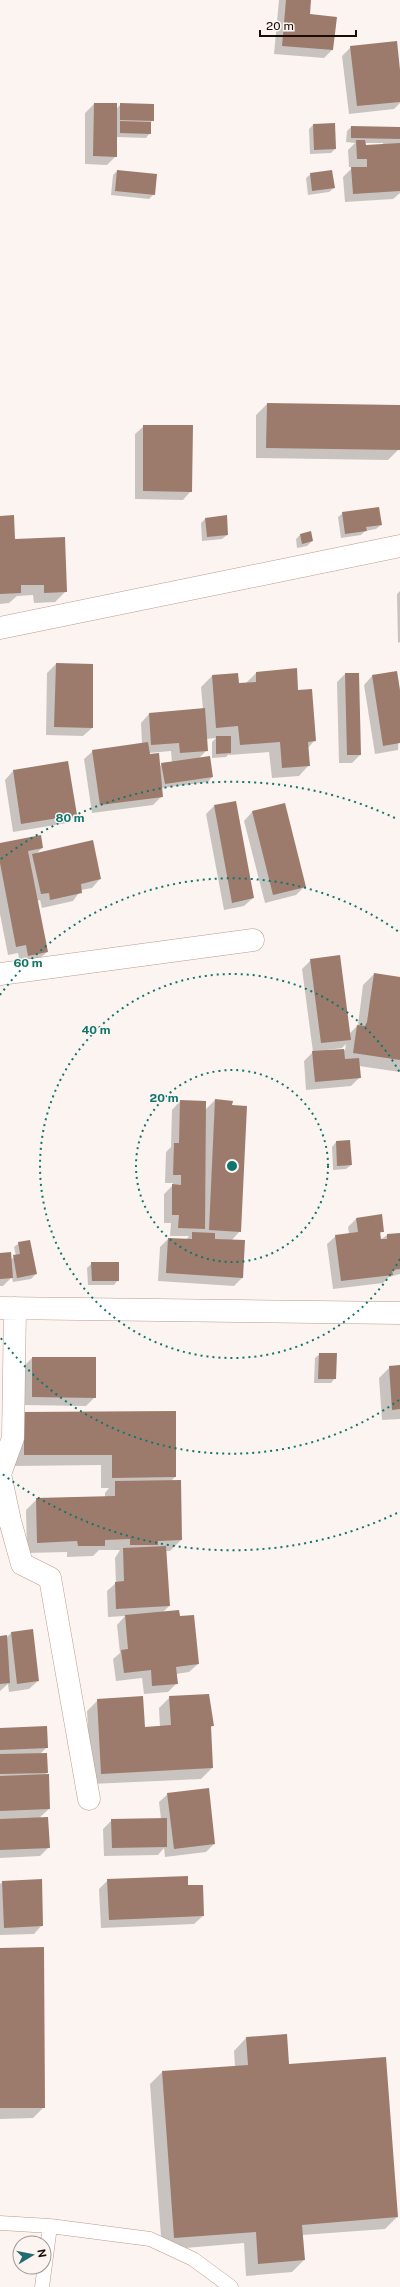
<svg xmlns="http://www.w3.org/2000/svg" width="400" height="2287" font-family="'Public Sans',sans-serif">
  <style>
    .shadow { fill: #0003; fill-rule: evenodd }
    .building { fill: #9c7b6c }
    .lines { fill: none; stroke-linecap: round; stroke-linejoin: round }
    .service-casing { stroke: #bd9a8b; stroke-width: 15 }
    .minor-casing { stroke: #bd9a8b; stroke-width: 23 }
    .service { stroke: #fff; stroke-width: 14 }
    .minor { stroke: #fff; stroke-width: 22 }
    .ring { fill: none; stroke: #0f766e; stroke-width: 2; stroke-dasharray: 2 4 }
    .centre { fill: #0f766e; stroke: #fcf4f1; stroke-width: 2 }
    .ring-label { font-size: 12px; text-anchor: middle; font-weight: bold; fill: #0f766e; stroke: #fcf4f1; stroke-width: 3; stroke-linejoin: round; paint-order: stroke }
  </style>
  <rect width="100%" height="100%" fill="#fcf4f1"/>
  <path class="shadow" d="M 279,0 L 310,0 L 309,15 L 332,50 L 324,58 L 274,54 Z
    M 351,47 L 400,80 L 400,103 L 394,109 L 349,114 L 342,56 Z
    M 94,104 L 116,104 L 116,109 L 121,104 L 153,120 L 150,123 L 150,133 L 146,138 L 116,137 L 116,156 L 107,165 L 85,164 L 85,113 Z
    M 313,125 L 335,149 L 331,153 L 310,154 L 309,129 Z
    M 351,127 L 400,128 L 400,193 L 393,199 L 345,202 L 343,177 L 353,167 L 349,167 L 348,150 L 355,143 L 346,142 L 347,131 ZM 365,143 L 383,143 L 383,145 L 365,146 Z
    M 117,171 L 154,194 L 149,199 L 111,195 L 113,175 Z
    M 311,174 L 334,188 L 329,192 L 308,195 L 306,178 Z
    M 267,404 L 399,449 L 388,460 L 256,458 L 256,415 Z
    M 144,426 L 191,491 L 183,500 L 135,499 L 135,434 Z
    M 343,513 L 381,525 L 376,529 L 365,531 L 361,535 L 341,538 L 338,517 Z
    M 0,517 L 14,540 L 66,591 L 55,602 L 34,603 L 33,595 L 17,596 L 9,603 L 0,604 Z
    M 205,519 L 227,535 L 222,539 L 202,541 L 201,523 Z
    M 300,535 L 312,541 L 307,546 L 297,548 L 296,539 Z
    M 400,591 L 400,642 L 398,643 L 397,594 Z
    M 56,664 L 92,665 L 92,728 L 83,736 L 46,735 L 47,673 Z
    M 256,673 L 297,691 L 315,740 L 308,748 L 309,765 L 299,776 L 272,778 L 269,752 L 229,755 L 229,754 L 226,757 L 212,758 L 212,742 L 216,738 L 206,739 L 207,750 L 198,759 L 212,777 L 208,782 L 161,788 L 162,796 L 153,805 L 92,813 L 84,759 L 93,751 L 142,744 L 141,723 L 149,714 L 203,710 L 201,687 L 212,676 L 237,674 L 238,685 L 245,684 ZM 171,751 L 172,763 L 162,764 L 159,767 L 149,753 Z
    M 345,674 L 360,755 L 352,763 L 339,763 L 337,682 Z
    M 372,676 L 400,696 L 398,750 L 375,754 L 364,685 Z
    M 67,762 L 76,815 L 67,823 L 13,832 L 5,780 L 13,771 Z
    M 284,804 L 305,886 L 296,895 L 265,903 L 244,821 L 252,812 Z
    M 214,806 L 253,898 L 244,906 L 224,910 L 206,814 Z
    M 0,844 L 42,848 L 36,854 L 100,879 L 92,888 L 81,890 L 73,901 L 42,908 L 40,900 L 37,901 L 47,952 L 38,960 L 20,964 L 18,953 L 8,955 L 0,914 Z
    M 311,960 L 349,1034 L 358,1025 L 363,985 L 374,974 L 400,978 L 400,1072 L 359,1066 L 360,1077 L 351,1086 L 306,1090 L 304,1061 L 313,1052 L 302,969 ZM 346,1044 L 345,1050 L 328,1051 L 327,1050 L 342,1048 Z
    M 215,1100 L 240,1231 L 231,1241 L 242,1278 L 234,1286 L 158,1281 L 160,1247 L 168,1239 L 186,1240 L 189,1236 L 170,1236 L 171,1223 L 164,1223 L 164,1194 L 173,1185 L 173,1183 L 165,1183 L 166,1152 L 171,1147 L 172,1110 L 180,1101 L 205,1110 Z
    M 336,1142 L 351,1165 L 346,1169 L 333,1170 L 332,1147 Z
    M 356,1219 L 383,1231 L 379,1235 L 380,1240 L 387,1235 L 400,1234 L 400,1274 L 389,1277 L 383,1283 L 333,1289 L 327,1244 L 336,1236 L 349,1234 L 348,1227 Z
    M 19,1243 L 36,1274 L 31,1279 L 13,1282 L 12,1277 L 3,1286 L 0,1286 L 0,1254 L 10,1260 L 16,1256 L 14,1247 Z
    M 92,1263 L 118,1280 L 114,1285 L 88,1285 L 87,1268 Z
    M 320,1354 L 335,1378 L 331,1383 L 314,1383 L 315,1358 Z
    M 32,1358 L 95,1397 L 86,1406 L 23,1405 L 24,1366 Z
    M 400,1366 L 400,1419 L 382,1420 L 379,1378 L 390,1367 Z
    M 24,1413 L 175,1477 L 171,1481 L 181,1540 L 170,1551 L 166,1551 L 169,1606 L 163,1612 L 180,1617 L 198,1664 L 189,1672 L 176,1674 L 177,1683 L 168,1692 L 144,1694 L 142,1678 L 116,1681 L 113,1659 L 120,1653 L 117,1625 L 125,1616 L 108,1617 L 107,1591 L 116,1583 L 115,1558 L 120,1550 L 99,1550 L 93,1556 L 67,1557 L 67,1552 L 27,1553 L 26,1510 L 37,1499 L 105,1497 L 105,1493 L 109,1488 L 101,1488 L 101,1465 L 14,1466 Z
    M 11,1633 L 38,1681 L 29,1689 L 9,1692 L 8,1684 L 0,1691 L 0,1637 L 6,1638 Z
    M 170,1697 L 213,1726 L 210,1728 L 212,1768 L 201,1779 L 91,1784 L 87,1711 L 98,1700 L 144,1728 L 160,1727 L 159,1708 Z
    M 0,1729 L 47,1747 L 40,1754 L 47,1773 L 44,1775 L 49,1809 L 39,1818 L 49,1847 L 40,1856 L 0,1858 Z
    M 168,1794 L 214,1844 L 206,1852 L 165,1857 L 164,1848 L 158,1855 L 104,1856 L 103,1829 L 112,1820 L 161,1819 L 159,1802 Z
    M 108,1880 L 187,1886 L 203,1916 L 194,1924 L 101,1928 L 99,1889 Z
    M 3,1882 L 42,1925 L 34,1934 L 0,1935 L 0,1884 Z
    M 0,1949 L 44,2107 L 33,2118 L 0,2119 Z
    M 286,2036 L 288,2066 L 397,2217 L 385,2229 L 302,2235 L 304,2260 L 292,2272 L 246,2276 L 244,2243 L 162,2250 L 150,2084 L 162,2072 L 235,2067 L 234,2051 L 246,2038 Z"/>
  <path class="building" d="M 286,0 L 311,0 L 310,14 L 337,17 L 333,50 L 282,46 Z
    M 397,41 L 400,70 L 400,102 L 357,106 L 350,46 Z
    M 94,103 L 117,103 L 117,157 L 93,156 Z
    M 120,103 L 154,104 L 154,121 L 120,120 Z
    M 120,121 L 151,122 L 151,134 L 120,133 Z
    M 335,123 L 336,149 L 314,150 L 313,124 Z
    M 351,126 L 400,127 L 400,139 L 351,138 Z
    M 356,140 L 365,140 L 366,145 L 400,143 L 400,191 L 353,194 L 351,167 L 367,167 L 367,159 L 357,159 Z
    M 117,170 L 157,174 L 155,195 L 115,191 Z
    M 332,170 L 335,188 L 312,191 L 310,173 Z
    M 267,403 L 400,405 L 400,450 L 266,448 Z
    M 143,425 L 193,425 L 192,492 L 143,491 Z
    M 379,507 L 382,525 L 366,527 L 367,531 L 345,534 L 342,512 Z
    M 14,515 L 15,539 L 65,537 L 67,592 L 44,593 L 44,585 L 21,585 L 21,593 L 0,594 L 0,516 Z
    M 227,515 L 228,535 L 207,537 L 205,518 Z
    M 311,531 L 313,541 L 302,544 L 300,534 Z
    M 56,663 L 93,664 L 93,728 L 54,727 Z
    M 297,668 L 298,690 L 312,689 L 316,741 L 308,742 L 310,766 L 282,768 L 280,742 L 240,745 L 238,726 L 216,728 L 212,675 L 238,673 L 239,683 L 256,682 L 256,672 Z
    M 397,671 L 400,690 L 400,743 L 383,746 L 372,675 Z
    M 345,673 L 359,673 L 361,755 L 347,755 Z
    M 205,708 L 208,751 L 180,753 L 179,743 L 151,745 L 149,713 Z
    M 216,736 L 231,736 L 231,753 L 216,754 Z
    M 148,742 L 150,754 L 159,753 L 163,797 L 100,805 L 92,750 Z
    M 210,756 L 213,777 L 165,784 L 161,763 Z
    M 68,761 L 77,815 L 21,824 L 13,770 Z
    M 236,801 L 254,898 L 232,903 L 214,805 Z
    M 285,803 L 306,887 L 273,895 L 252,811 Z
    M 41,835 L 43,848 L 28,851 L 48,952 L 28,956 L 26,945 L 16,947 L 0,863 L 0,843 Z
    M 93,840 L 101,879 L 81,884 L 82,893 L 50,900 L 49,893 L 41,894 L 32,854 Z
    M 340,955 L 351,1040 L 321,1043 L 310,959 Z
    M 374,973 L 400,977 L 400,1060 L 353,1053 L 357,1025 L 365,1026 L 367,1022 Z
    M 344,1049 L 345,1059 L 359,1058 L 361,1078 L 315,1082 L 312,1051 Z
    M 215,1099 L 233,1101 L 232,1105 L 247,1106 L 241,1232 L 209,1230 Z
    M 180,1100 L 206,1101 L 205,1229 L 178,1228 L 179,1215 L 172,1215 L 172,1184 L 181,1185 L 181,1175 L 173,1175 L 174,1143 L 179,1143 Z
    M 350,1140 L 352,1165 L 337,1166 L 336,1141 Z
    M 382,1214 L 384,1232 L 380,1232 L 381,1239 L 387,1239 L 387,1234 L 400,1233 L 400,1269 L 392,1270 L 393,1275 L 341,1281 L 335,1235 L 358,1232 L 356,1218 Z
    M 192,1232 L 215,1233 L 215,1239 L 245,1240 L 243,1278 L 166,1273 L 168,1238 L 192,1239 Z
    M 30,1240 L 37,1274 L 17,1278 L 13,1255 L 20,1254 L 18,1242 Z
    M 11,1252 L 13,1278 L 0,1279 L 0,1253 Z
    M 91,1262 L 119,1262 L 119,1281 L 92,1281 Z
    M 319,1353 L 337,1353 L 336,1379 L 318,1379 Z
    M 32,1357 L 96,1357 L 96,1398 L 32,1397 Z
    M 400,1365 L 400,1409 L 392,1410 L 389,1366 Z
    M 176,1411 L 176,1477 L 112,1478 L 112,1455 L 24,1455 L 24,1412 Z
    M 181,1480 L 182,1540 L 158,1541 L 158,1545 L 130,1545 L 130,1539 L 105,1540 L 105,1546 L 78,1546 L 77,1541 L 37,1543 L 36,1498 L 115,1496 L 115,1481 Z
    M 166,1546 L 170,1606 L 116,1609 L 115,1582 L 124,1581 L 123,1548 Z
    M 179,1610 L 180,1616 L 194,1615 L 199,1664 L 176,1667 L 178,1684 L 152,1686 L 151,1670 L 124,1673 L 121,1650 L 128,1649 L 125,1615 Z
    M 33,1629 L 39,1681 L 17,1684 L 11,1632 Z
    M 7,1635 L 10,1683 L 0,1684 L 0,1636 Z
    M 209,1694 L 214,1726 L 211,1726 L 213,1768 L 101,1774 L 97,1699 L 143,1696 L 145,1727 L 171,1725 L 169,1696 Z
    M 47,1726 L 48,1748 L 0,1750 L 0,1728 Z
    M 47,1753 L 48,1773 L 0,1774 L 0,1754 Z
    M 49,1774 L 50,1809 L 0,1811 L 0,1776 Z
    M 209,1788 L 215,1844 L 174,1849 L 167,1793 Z
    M 48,1817 L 50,1848 L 0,1850 L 0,1819 Z
    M 167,1818 L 167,1847 L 112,1848 L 111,1819 Z
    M 188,1876 L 188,1885 L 203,1885 L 204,1916 L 109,1920 L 107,1879 Z
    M 42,1879 L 43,1926 L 4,1928 L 2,1881 Z
    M 44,1947 L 45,2108 L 0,2108 L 0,1948 Z
    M 287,2034 L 289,2064 L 386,2057 L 398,2217 L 302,2225 L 305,2260 L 258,2264 L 256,2232 L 174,2238 L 162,2071 L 248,2065 L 246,2037 Z"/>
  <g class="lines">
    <g class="service-casing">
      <path id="service" d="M 0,2223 L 50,2226 L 150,2239 L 193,2259 L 231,2287
        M 42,2287 L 50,2226"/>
    </g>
    <g class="minor-casing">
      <path id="minor" d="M 0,628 L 400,546
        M 0,974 L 253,940
        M 1,1308 L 400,1313
        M 15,1308 L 13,1438 L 0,1474 L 10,1521 L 22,1564 L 50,1578 L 89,1799"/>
    </g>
    <use href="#service" class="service"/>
    <use href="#minor" class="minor"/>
  </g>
  <g class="ring">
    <circle cx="232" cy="1166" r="96"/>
    <path d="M400 1259A192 192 0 1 1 400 1073"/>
    <path d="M399 1400A288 288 0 0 1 0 1337M0 995A288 288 0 0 1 399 932"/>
    <path d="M397 1513A384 384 0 0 1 1 1473M1 859A384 384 0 0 1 397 819"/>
  </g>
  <circle cx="232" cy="1166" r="6" class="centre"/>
  <g class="ring-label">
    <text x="70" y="822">80 m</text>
    <text x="28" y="967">60 m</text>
    <text x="96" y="1034">40 m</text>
    <text x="164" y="1102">20 m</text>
  </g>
  <g transform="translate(32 2255) rotate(80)"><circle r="19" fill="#fcf4f1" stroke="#a19894"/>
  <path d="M0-3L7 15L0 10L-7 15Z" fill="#206c70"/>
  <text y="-6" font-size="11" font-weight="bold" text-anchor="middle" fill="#190d08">N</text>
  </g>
  <path d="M260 30v6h96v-6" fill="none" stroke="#190d08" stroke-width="2"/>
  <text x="266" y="30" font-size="12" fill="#190d08" stroke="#fcf4f1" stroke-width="3" paint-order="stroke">20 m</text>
</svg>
